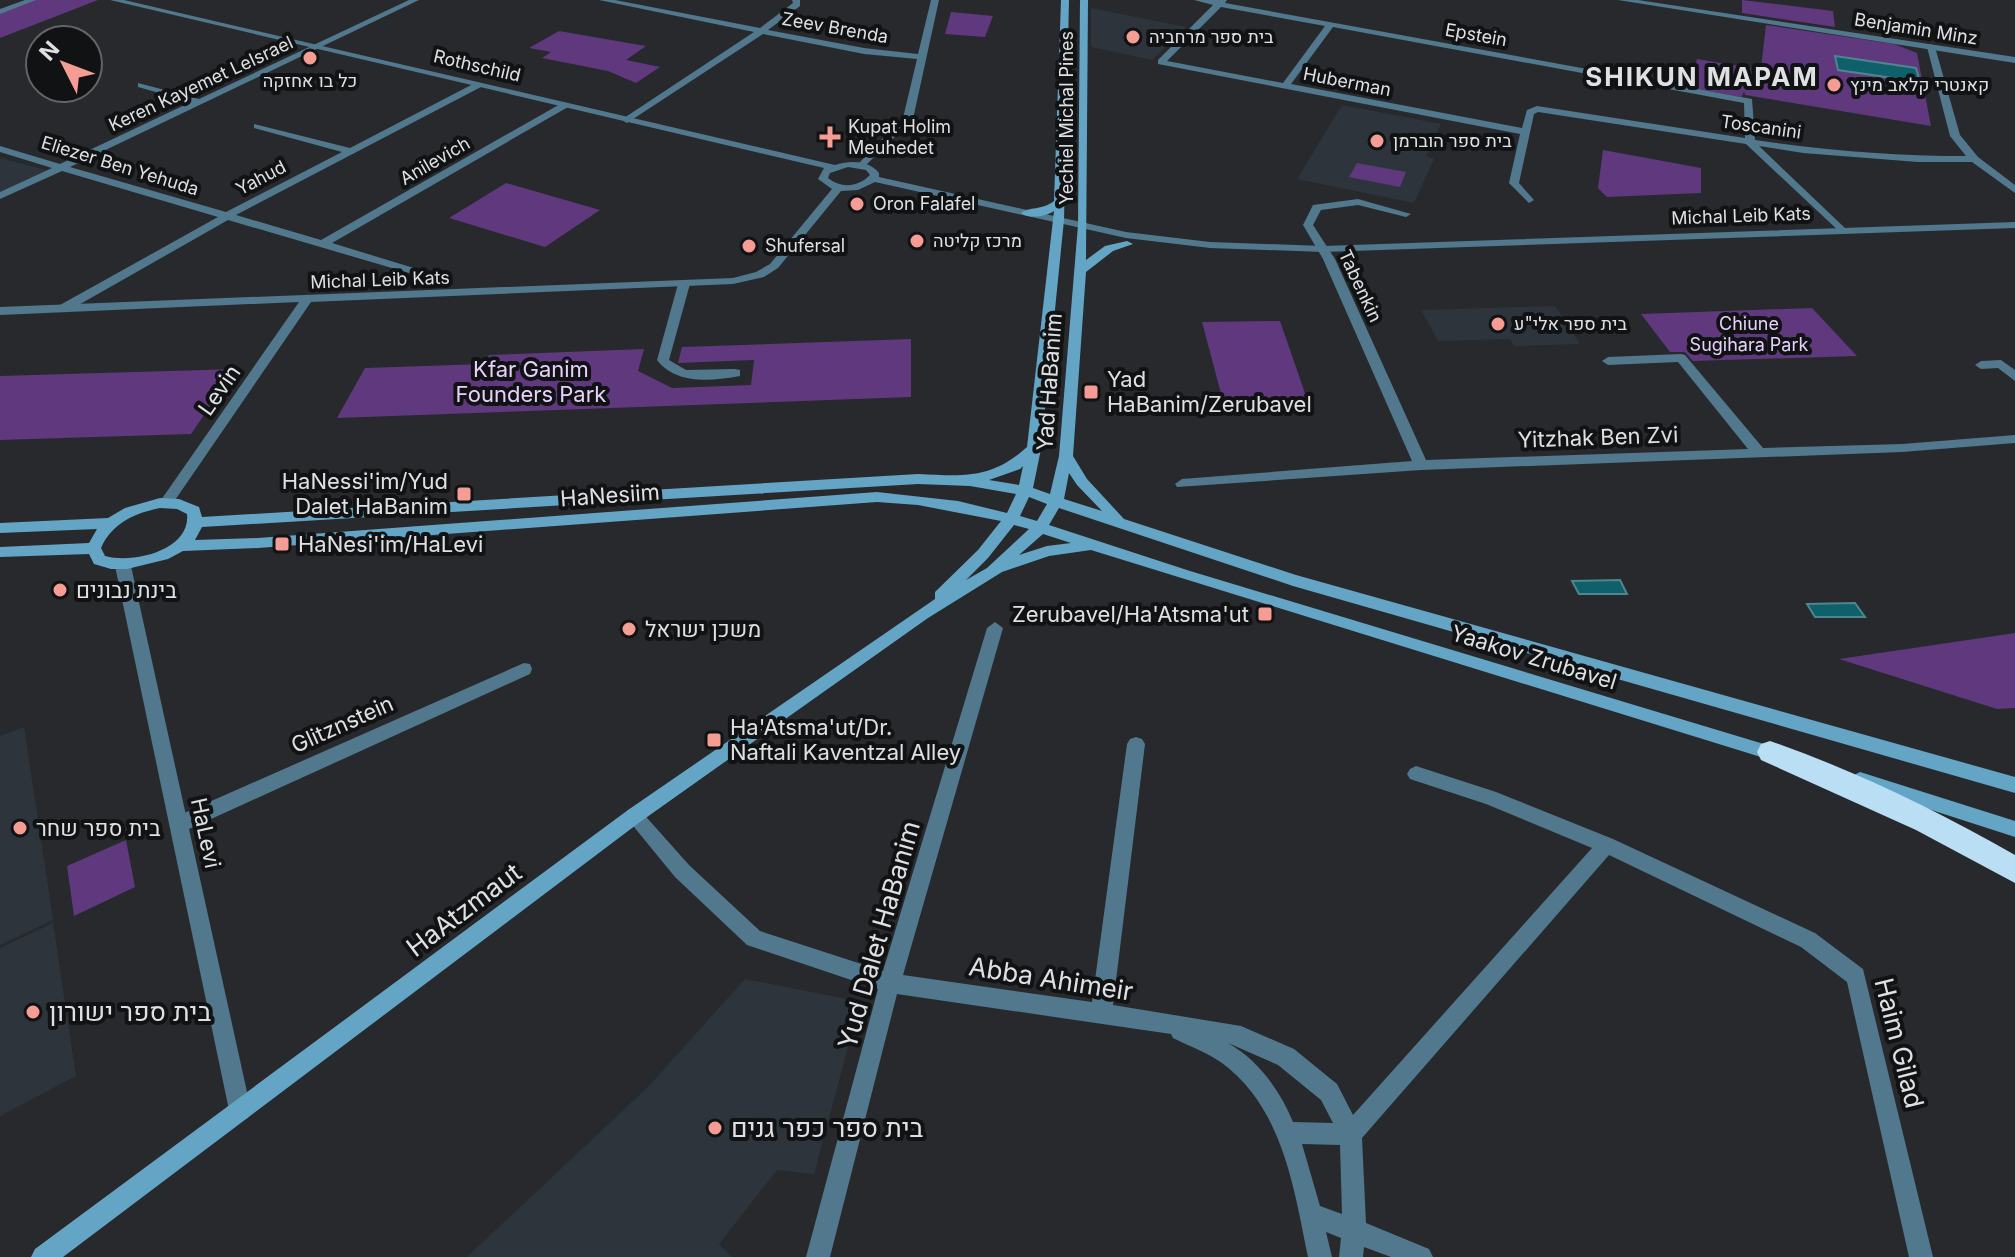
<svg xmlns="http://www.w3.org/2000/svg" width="2015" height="1257" font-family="Inter,Heebo,sans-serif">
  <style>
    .built { fill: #2e343c }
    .green { fill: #5f387d }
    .water { fill: #0f606a; stroke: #4d868e; stroke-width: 2 }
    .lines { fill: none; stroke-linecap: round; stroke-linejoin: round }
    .minor { fill: #51788d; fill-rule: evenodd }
    .tertiary { fill: #51788d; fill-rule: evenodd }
    .secondary { fill: #64a5c6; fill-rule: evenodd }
    .motorway { fill: #badff4; fill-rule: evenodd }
    .poi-dot { fill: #f59c95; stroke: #111213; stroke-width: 3 }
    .labels { text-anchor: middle; stroke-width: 8; stroke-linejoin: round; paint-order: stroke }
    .far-street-label { font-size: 18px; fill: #dfe0e3; stroke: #111213 }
    .far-poi-label { font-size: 18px; fill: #dfe0e3; stroke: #111213; text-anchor: start }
    .far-park-label { font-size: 18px; fill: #e7d1fb; stroke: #111213 }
    .park-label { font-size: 22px; fill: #e7d1fb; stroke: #111213 }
    .poi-label { font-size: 22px; fill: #dfe0e3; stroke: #111213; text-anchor: start }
    .street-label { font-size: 22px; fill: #dfe0e3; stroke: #111213 }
    .far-district-label { font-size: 26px; font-weight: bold; letter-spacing: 2px; fill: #dfe0e3; stroke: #111213 }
    .near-street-label { font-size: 26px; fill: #dfe0e3; stroke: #111213 }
    .near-poi-label { font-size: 26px; fill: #dfe0e3; stroke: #111213; text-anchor: start }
  </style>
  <rect width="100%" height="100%" fill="#27292d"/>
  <path class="built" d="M 1091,8 L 1186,27 L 1152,60 L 1091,47 Z
    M 1342,105 L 1441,124 L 1426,156 L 1434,159 L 1414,203 L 1297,179 Z
    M 0,158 L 47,170 L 0,192 Z
    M 1555,306 L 1580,344 L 1514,346 L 1510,339 L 1438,341 L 1421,310 Z
    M 24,727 L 53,920 L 0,945 L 0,736 Z
    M 53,923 L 76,1076 L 0,1116 L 0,948 Z
    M 745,979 L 847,999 L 858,1010 L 814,1174 L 777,1170 L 719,1244 L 732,1257 L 467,1257 L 648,1087 Z"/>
  <path class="green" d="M 32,0 L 98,0 L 0,38 L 0,12 Z
    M 1742,0 L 1833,11 L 1835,27 L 1742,13 Z
    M 951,12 L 993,16 L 985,37 L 945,34 Z
    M 1766,25 L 1894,44 L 1917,53 L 1931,126 L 1745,95 L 1744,91 L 1742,97 L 1690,88 L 1697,59 L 1751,68 L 1751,72 L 1761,68 Z
    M 559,31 L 646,46 L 626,60 L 660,67 L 636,83 L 608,71 L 542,58 L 551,52 L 529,48 Z
    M 1603,150 L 1701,168 L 1701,193 L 1607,197 L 1598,188 Z
    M 1357,163 L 1406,172 L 1400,187 L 1349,177 Z
    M 506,183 L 600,210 L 545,247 L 449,218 Z
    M 1812,308 L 1857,356 L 1693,361 L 1685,352 L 1670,352 L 1641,314 Z
    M 1280,321 L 1307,399 L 1223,401 L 1202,322 Z
    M 911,339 L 911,397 L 337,418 L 365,368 L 485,364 L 489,355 L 644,349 L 638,371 L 672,388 L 751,385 L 754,360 L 678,363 L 682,347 Z
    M 236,369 L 191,434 L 0,440 L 0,376 Z
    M 2015,633 L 2015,708 L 1997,709 L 1839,659 Z
    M 126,840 L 135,887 L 74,916 L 67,866 Z"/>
  <path class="water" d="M 1835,56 L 1916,68 L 1920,82 L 1838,70 Z
    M 1620,580 L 1627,594 L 1579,594 L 1572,581 Z
    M 1855,603 L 1865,617 L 1815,617 L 1807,604 Z"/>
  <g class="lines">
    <path class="minor" d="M 409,0 L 419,0 L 70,167 L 226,212 L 342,152 L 254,128 L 254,124 L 350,148 L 475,83 L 481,83 L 481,87 L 236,215 L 321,240 L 562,103 L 568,103 L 568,107 L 332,243 L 417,269 L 417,273 L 409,273 L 228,220 L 68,311 L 60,311 L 60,305 L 218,217 L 62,171 L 0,199 L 0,192 L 52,168 L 0,152 L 0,146 L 60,164 L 191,102 L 138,87 L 138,83 L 199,99 Z
      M 599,0 L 615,0 L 760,28 L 793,3 L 792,0 L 800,0 L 800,6 L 768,30 L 864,48 L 918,54 L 931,0 L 939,0 L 913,119 L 863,168 L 859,167 L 859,163 L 903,118 L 917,59 L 864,54 L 763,34 L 627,123 L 622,120 L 624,118 L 754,32 Z
      M 1194,0 L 1227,0 L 1225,3 L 1752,99 L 1755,140 C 1825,150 1895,156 1966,156 L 1950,136 L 1927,47 L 1931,44 L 1935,47 L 1960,135 L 1978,157 L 2015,185 L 2015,193 L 1972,162 L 1918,162 L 1803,153 L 1759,146 L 1846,229 L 1847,231 L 1842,234 L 1746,144 L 1538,112 L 1534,114 L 1519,183 L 1534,200 L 1529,203 L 1509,183 L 1520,134 L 1158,64 L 1158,60 L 1213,5 ZM 1221,7 L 1325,26 L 1283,83 L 1167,61 ZM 1333,27 L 1744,103 L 1745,138 L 1537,106 L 1527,110 L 1522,128 L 1291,84 Z
      M 1358,199 L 1411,214 L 1406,217 L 1358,205 L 1321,210 L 1313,225 L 1335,259 L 1426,460 L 1748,449 L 1678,362 L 1608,365 L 1602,361 L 1608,357 L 1681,354 L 1685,355 L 1763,448 L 1902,444 L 2015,435 L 2015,443 L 1902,452 L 1421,470 L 1177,487 L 1175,484 L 1182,479 L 1412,461 L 1323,259 L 1303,225 L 1313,205 Z
      M 684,281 L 690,284 L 669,360 L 686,370 L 735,369 L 740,370 L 740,376 C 712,381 676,385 657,360 L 678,284 Z
      M 2001,360 L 2015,370 L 2015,381 L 1998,368 L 1981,369 L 1975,365 L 1981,361 Z
      M 995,622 L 1003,628 L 903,975 L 1092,1002 L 1127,744 L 1130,739 L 1136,737 L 1142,739 L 1145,744 L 1113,1005 L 1241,1026 L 1294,1049 L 1337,1084 L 1353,1115 L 1592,848 L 1486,804 L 1410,779 L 1407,774 L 1410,769 L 1416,766 L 1496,792 L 1613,839 L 1815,933 L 1863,969 L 1933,1257 L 1909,1257 L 1847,982 L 1801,947 L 1609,855 L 1362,1138 L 1366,1223 L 1429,1249 L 1433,1257 L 1391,1257 L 1364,1247 L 1363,1257 L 1339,1257 L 1341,1238 L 1326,1232 L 1332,1257 L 1308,1257 C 1294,1189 1283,1108 1222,1063 C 1208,1053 1189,1046 1173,1038 L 1171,1034 L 897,994 L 830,1257 L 806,1257 L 878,989 L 747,945 L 675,877 L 625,816 L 628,810 L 634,808 L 640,810 L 689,865 L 760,931 L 883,971 L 987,628 ZM 1228,1043 L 1278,1065 L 1321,1100 L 1333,1123 L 1293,1122 C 1280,1090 1258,1060 1228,1043 ZM 1302,1144 L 1340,1145 L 1342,1214 L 1320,1206 Z
      M 524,663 L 530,664 L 532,669 L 530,674 L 187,830 L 180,832 L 173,830 L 171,824 L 173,818 Z"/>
    <path class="tertiary" d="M 25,0 L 36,0 L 0,14 L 0,9 Z
      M 110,0 L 124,0 L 835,165 C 850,160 869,160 879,173 L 879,177 L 1126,232 L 1210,242 L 1323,246 L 2015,222 L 2015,228 L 1323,252 L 1210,248 L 1126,238 L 875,182 L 858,190 L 841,191 L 778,268 L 764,277 L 733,284 L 311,302 L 171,506 L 161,506 L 159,503 L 161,500 L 299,302 L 0,315 L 0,307 L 733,278 L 756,272 L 770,264 L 832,189 L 818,179 L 824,168 ZM 848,167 L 866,170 L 870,175 C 858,187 842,189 828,178 L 830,173 Z
      M 1618,0 L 1638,0 L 2015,57 L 2015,63 Z
      M 123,561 L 131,566 L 251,1110 L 248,1118 L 240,1121 L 232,1118 L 229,1110 L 115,566 Z"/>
    <path class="secondary" d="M 1061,0 L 1069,0 L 1064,220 L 1041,449 L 1033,488 L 1050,494 L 1059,456 L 1078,225 L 1080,0 L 1088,0 L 1086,260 L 1105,246 L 1127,241 L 1133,244 L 1113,251 L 1086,272 L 1073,456 L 1087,479 L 1124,519 L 1296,575 L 2015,777 L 2015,793 L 1293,586 L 1059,508 L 1049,525 L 1190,571 L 1777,748 L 1783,750 L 1786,755 L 1783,760 L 1777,762 L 1091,550 L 1049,556 L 1002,572 L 928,618 L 640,822 L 63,1257 L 31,1257 L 35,1249 L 628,810 L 935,599 L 935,592 L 978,550 L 1001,521 L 918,505 L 877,502 L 258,548 L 183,551 L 168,559 L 127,569 L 111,569 L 94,564 L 89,554 L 0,557 L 0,547 L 89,543 L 97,529 L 0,533 L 0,523 L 108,518 L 125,508 L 160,498 L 179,499 L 199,507 L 202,517 L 918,474 C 963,476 991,480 1027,447 L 1054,211 C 1046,217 1028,219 1021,213 C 1030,206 1041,211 1054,201 ZM 1023,466 L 1019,485 L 989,480 L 1020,469 ZM 1069,473 L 1077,485 L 1102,511 L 1064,499 ZM 918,484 L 970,486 L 1016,494 L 1007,513 L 958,501 L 877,492 L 258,538 L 195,540 L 202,527 ZM 1029,497 L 1047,504 L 1037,521 L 1020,516 ZM 160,508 L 177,509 L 187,514 C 191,550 134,564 105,556 L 101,548 C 112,523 135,513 160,508 ZM 1014,525 L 1029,529 L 987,568 L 966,580 L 988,558 ZM 1043,534 L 1071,543 L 1047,546 L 1019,555 Z
      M 1860,772 L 2015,821 L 2015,837 L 1854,785 L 1851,780 L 1854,775 Z"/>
    <path class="motorway" d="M 1770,741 C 1854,770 1938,811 2015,855 L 2015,883 L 1916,830 L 1761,760 L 1757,752 L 1761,744 Z"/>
  </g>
  <g class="poi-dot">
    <circle cx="1133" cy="37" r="8"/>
    <circle cx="310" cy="58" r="8"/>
    <circle cx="1834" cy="85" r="8"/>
    <path d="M826 125h8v8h8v8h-8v8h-8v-8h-8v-8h8z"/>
    <circle cx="1377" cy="141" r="8"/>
    <circle cx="857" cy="204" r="8"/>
    <circle cx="917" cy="241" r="8"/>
    <circle cx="749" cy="246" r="8"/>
    <circle cx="1498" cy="324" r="8"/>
    <rect x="1083" y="384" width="16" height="16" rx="4"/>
    <rect x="456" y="486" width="16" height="16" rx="4"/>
    <rect x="274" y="536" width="16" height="16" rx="4"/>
    <circle cx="60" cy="590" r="8"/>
    <rect x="1257" y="606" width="16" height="16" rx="4"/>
    <circle cx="629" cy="629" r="8"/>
    <rect x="706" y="732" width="16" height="16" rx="4"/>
    <circle cx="20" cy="828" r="8"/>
    <circle cx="33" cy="1012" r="8"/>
    <circle cx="715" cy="1128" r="8"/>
  </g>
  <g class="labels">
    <g class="far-street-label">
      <text transform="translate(835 28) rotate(10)" y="6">Zeev Brenda</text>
      <text transform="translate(1916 29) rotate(9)" y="6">Benjamin Minz</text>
      <text transform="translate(1476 35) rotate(10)" y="6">Epstein</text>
      <text transform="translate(477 66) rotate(13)" y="6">Rothschild</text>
      <text transform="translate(1347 82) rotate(11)" y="6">Huberman</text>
      <text transform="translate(201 84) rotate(-25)" y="6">Keren Kayemet LeIsrael</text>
      <text transform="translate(1067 118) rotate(-90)" y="6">Yechiel Michal Pines</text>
      <text transform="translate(1761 127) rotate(8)" y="6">Toscanini</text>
      <text transform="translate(435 161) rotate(-30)" y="6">Anilevich</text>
      <text transform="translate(120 166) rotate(17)" y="6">Eliezer Ben Yehuda</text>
      <text transform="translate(261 178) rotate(-28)" y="6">Yahud</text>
      <text transform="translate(1741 216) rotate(-2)" y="6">Michal Leib Kats</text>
      <text transform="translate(380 280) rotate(-2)" y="6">Michal Leib Kats</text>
      <text transform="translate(1360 286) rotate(65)" y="6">Tabenkin</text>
    </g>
    <g class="far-poi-label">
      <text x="1149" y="43">בית ספר מרחביה</text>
      <text x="310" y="87" text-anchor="middle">כל בו אחזקה</text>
      <text x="1850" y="91">קאנטרי קלאב מינץ</text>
      <text x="848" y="133">Kupat Holim<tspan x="848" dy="21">Meuhedet</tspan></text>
      <text x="1393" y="147">בית ספר הוברמן</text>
      <text x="873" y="210">Oron Falafel</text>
      <text x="933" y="247">מרכז קליטה</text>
      <text x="765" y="252">Shufersal</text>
      <text x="1514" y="330">בית ספר אלי"ע</text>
    </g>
    <g class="far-park-label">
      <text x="1749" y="330">Chiune<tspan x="1749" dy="21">Sugihara Park</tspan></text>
    </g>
    <g class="park-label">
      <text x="531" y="377">Kfar Ganim<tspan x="531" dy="25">Founders Park</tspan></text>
    </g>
    <g class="poi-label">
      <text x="1107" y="387">Yad<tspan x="1107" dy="25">HaBanim/Zerubavel</tspan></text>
      <text x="448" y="489" text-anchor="end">HaNessi'im/Yud<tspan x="448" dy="25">Dalet HaBanim</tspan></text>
      <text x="298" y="552">HaNesi'im/HaLevi</text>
      <text x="76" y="598">בינת נבונים</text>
      <text x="1249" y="622" text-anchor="end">Zerubavel/Ha'Atsma'ut</text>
      <text x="645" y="637">משכן ישראל</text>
      <text x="730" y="735">Ha'Atsma'ut/Dr.<tspan x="730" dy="25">Naftali Kaventzal Alley</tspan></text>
      <text x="36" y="836">בית ספר שחר</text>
    </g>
    <g class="street-label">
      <text transform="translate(1049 382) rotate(-86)" y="8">Yad HaBanim</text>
      <text transform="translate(219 390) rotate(-55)" y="8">Levin</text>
      <text transform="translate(1598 437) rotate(-2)" y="8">Yitzhak Ben Zvi</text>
      <text transform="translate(610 495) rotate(-4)" y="8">HaNesiim</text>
      <text transform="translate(1534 657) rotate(17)" y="8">Yaakov Zrubavel</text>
      <text transform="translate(342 724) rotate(-24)" y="8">Glitznstein</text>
      <text transform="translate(206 833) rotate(78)" y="8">HaLevi</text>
    </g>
    <g class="far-district-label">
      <text x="1702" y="86">SHIKUN MAPAM</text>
    </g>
    <g class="near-street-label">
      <text transform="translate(464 910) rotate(-37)" y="9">HaAtzmaut</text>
      <text transform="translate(879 935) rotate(-74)" y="9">Yud Dalet HaBanim</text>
      <text transform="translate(1051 979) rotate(9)" y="9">Abba Ahimeir</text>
      <text transform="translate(1899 1043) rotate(76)" y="9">Haim Gilad</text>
    </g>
    <g class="near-poi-label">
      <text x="49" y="1021">בית ספר ישורון</text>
      <text x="731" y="1137">בית ספר כפר גנים</text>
    </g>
  </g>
  <g transform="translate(64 64) rotate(312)"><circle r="38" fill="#111213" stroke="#636466" stroke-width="2"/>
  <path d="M0-6L14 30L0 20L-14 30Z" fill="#f59c95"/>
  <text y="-12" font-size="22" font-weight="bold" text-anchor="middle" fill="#dfe0e3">N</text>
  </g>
</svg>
